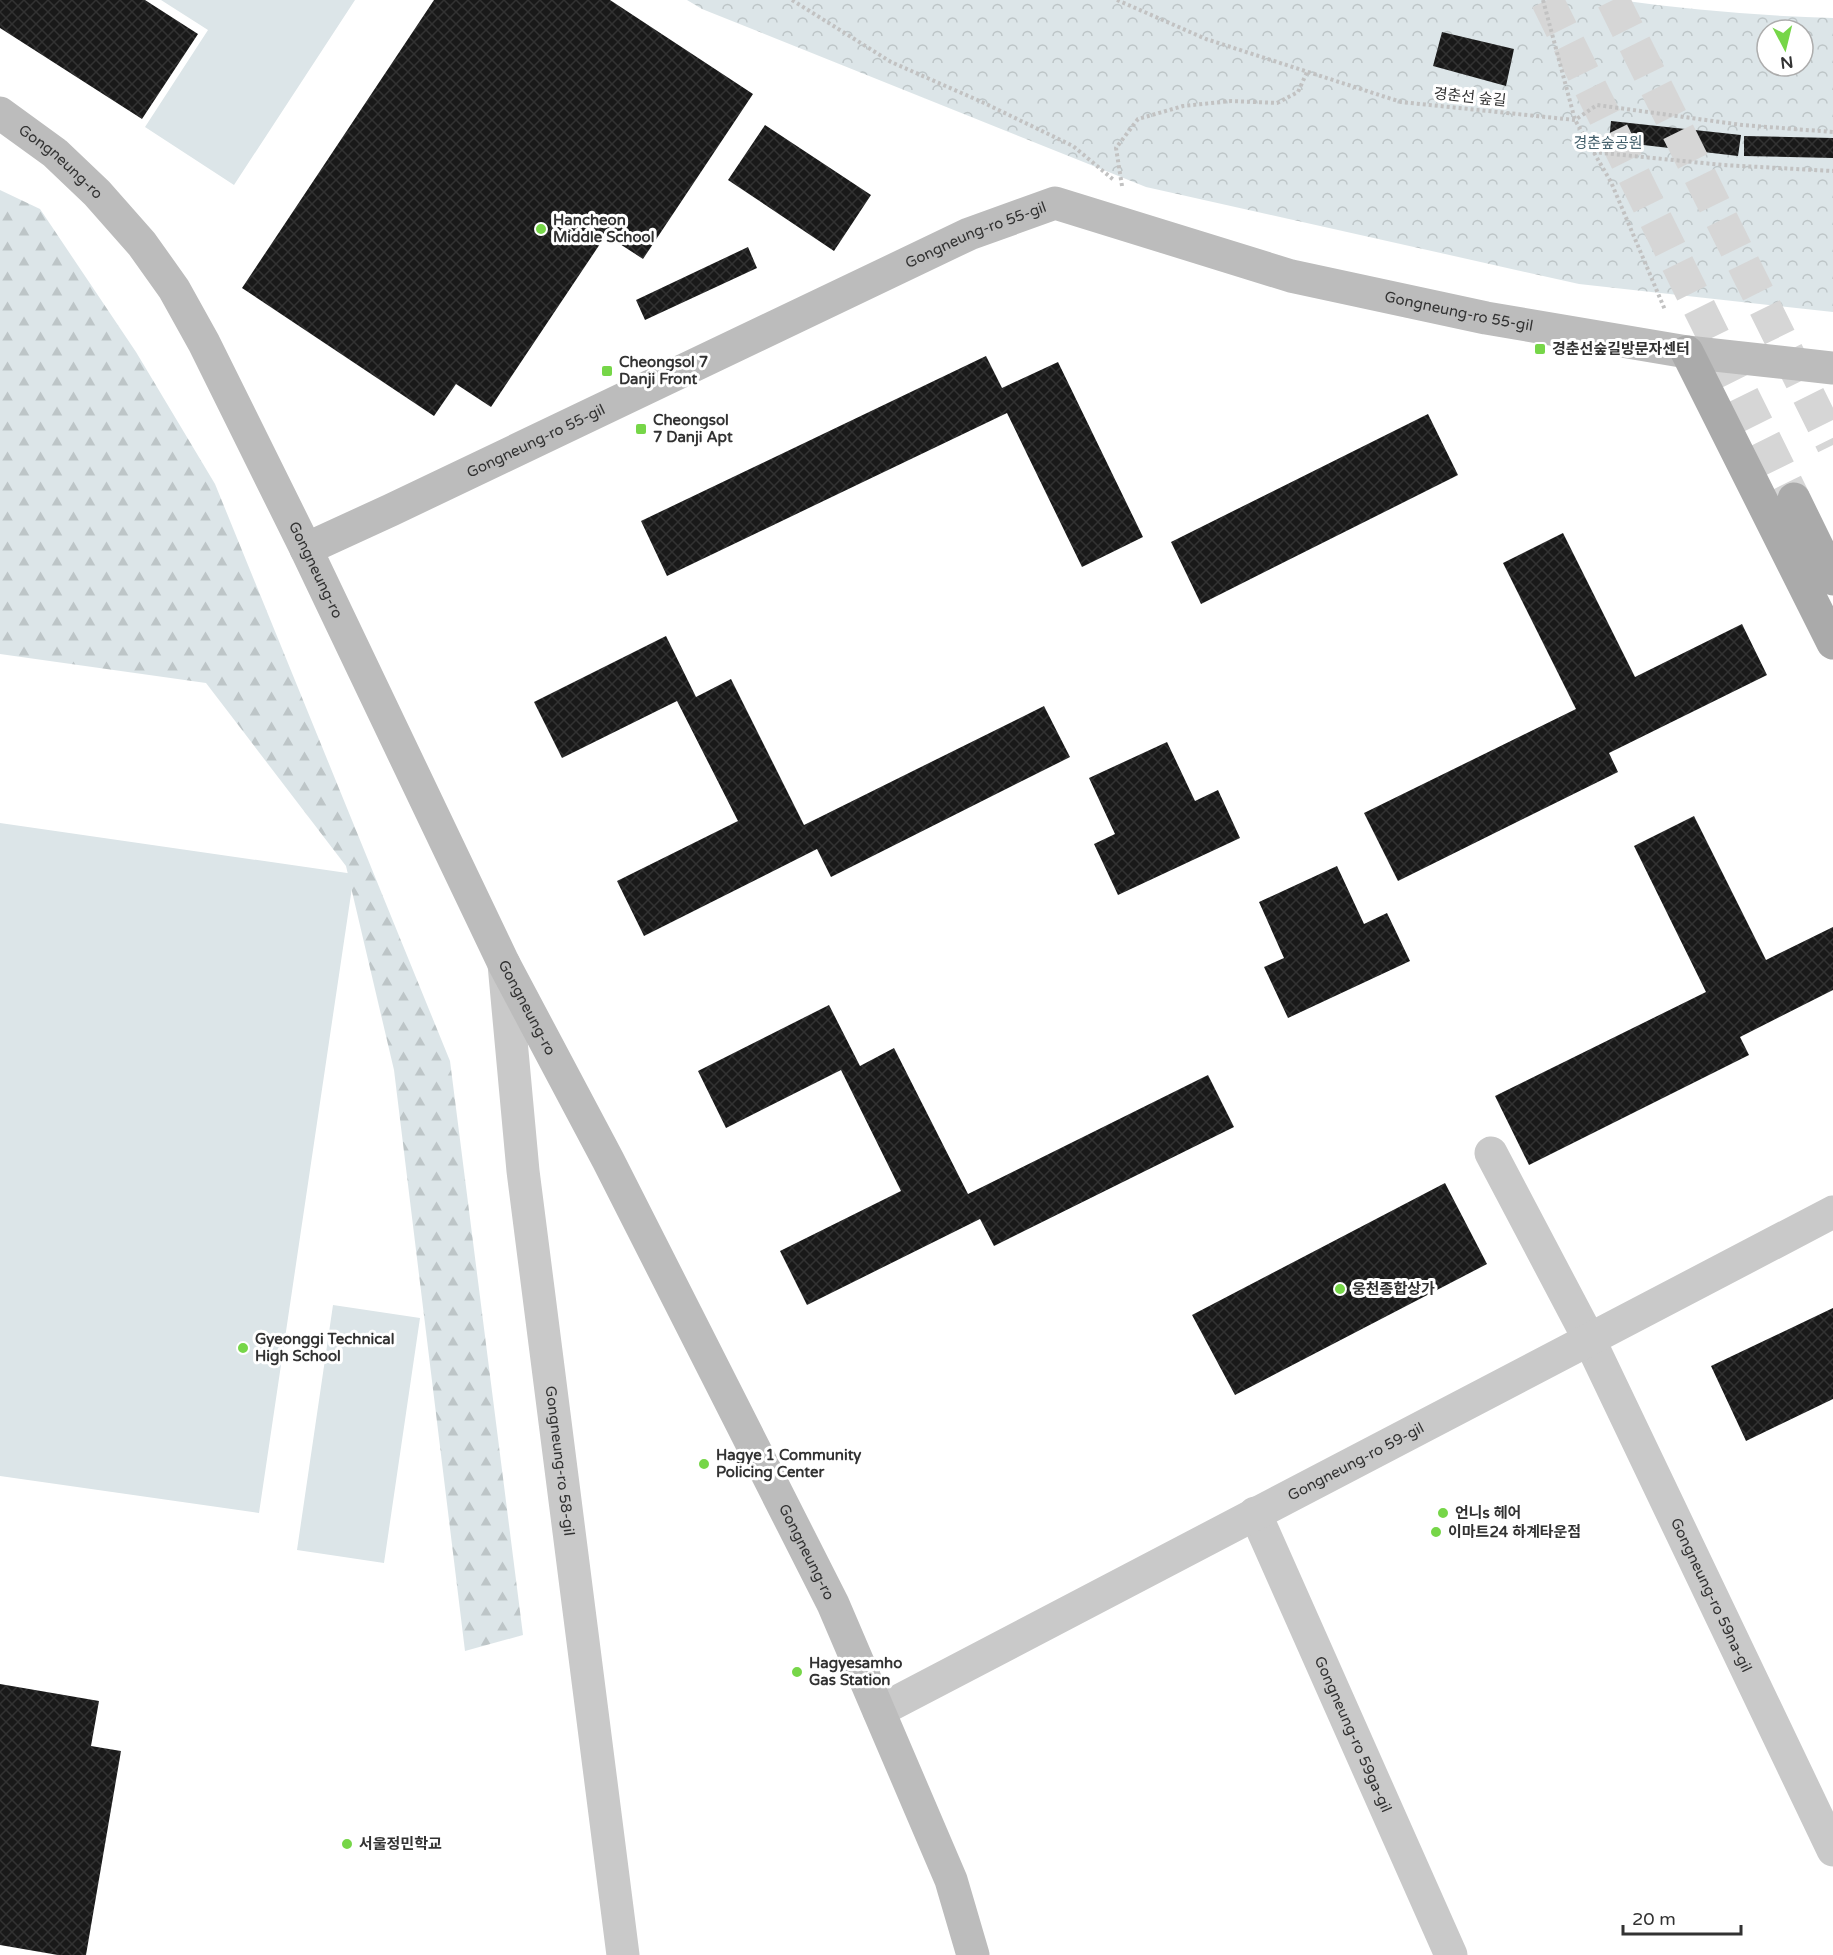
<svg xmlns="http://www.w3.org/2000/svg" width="1833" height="1955" font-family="'Varela Round','Noto Sans KR',sans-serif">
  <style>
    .grass { fill: #dce5e8 }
    .forest { fill: url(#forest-firs) }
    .park { fill: url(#park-crowns); fill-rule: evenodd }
    .building { fill: url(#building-cross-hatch) }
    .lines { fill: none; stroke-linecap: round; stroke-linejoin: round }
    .primary-tunnel { stroke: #d6d6d6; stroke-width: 33; stroke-dasharray: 33 16; stroke-linecap: butt }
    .path { stroke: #c2c2c2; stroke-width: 4; stroke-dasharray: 3 3; stroke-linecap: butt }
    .street { stroke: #c9c9c9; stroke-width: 33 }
    .secondary { stroke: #bcbcbc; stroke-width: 33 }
    .primary { stroke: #aaa; stroke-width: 33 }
    .poi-dot { fill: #76d648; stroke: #fff; stroke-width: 2 }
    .labels { text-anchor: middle; stroke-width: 6; stroke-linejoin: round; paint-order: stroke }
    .street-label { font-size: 15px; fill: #323232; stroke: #fff }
    .park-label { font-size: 15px; fill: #435f6b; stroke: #fff }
    .poi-label { font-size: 15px; font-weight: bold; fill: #323232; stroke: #fff; text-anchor: start }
  </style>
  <defs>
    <pattern id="forest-firs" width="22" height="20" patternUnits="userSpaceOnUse" patternTransform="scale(1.5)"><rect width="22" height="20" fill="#dce5e8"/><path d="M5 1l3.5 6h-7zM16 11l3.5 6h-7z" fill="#bdc5c7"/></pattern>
    <pattern id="park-crowns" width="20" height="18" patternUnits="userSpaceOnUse" patternTransform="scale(1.5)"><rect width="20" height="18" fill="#dce5e8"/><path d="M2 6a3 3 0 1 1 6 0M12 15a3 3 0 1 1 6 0" fill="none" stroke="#bdc5c7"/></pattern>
    <pattern id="building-cross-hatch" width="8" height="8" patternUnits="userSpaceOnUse" patternTransform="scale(1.5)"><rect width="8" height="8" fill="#191919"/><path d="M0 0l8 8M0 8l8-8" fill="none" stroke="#323232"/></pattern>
  </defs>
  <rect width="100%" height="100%" fill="#fff"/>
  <path class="grass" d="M 161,0 L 355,0 L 234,185 L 145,127 L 208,30 Z
    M 0,823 L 354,874 L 259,1513 L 0,1476 Z
    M 333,1305 L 420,1318 L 384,1563 L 297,1550 Z"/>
  <path class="forest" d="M 0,190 L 40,209 L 136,352 L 215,484 L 450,1061 L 523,1635 L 465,1651 L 394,1070 L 346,866 L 206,683 L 0,654 Z"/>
  <path class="park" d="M 687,0 L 1619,0 C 1690,10 1761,16 1833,18 L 1833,312 L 1579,284 L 1146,187 L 702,9 ZM 1767,30 L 1803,30 L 1803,66 L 1767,66 Z"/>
  <path class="building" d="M 0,0 L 145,0 L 198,34 L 142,119 L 0,28 Z
    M 434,0 L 610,0 L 753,94 L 643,259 L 606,235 L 491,407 L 456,384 L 434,416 L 242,288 Z
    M 1442,32 L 1514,49 L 1506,86 L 1433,66 Z
    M 1611,121 L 1741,135 L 1738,156 L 1609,141 Z
    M 765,125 L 871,195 L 834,251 L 728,180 Z
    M 1744,136 L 1833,138 L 1833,158 L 1744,156 Z
    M 748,247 L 757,268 L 645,320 L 636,300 Z
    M 986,356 L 1002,388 L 1058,362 L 1143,537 L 1082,567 L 1007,413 L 667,576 L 641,521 Z
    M 1428,414 L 1458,475 L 1201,604 L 1171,542 Z
    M 1563,533 L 1635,677 L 1742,624 L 1767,675 L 1609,753 L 1618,772 L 1398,881 L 1364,813 L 1576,709 L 1503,563 Z
    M 666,636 L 696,697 L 731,679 L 804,825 L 1044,706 L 1070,757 L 831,877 L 817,849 L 644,936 L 617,881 L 738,821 L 677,701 L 562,758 L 534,702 Z
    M 1167,742 L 1195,801 L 1218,790 L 1240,838 L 1118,895 L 1094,844 L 1115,834 L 1089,778 Z
    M 1694,816 L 1766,960 L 1833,927 L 1833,990 L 1740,1037 L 1749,1055 L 1529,1165 L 1495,1096 L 1706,992 L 1634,846 Z
    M 1337,866 L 1364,924 L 1387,913 L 1410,961 L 1288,1018 L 1264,967 L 1284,958 L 1259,902 Z
    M 829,1005 L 860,1066 L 894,1048 L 968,1194 L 1208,1075 L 1234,1127 L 994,1246 L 980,1219 L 807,1305 L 780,1251 L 901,1191 L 841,1070 L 726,1128 L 698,1071 Z
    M 1445,1183 L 1487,1264 L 1235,1395 L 1192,1315 Z
    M 1833,1308 L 1833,1399 L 1746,1441 L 1711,1366 Z
    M 0,1684 L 99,1701 L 91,1746 L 121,1751 L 86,1955 L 58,1955 L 0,1945 Z"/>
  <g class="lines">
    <path class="primary-tunnel" d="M 1547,0 L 1794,499
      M 1613,0 L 1833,445"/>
    <path class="path" d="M 792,0 L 891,62 L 982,102 L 1073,146 L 1115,181
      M 1117,0 L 1206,39 L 1401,102 L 1575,120 L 1597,105 L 1742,125 L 1833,132
      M 1543,0 L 1575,120 L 1611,182 L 1665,310
      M 1593,152 L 1723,165 L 1833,171
      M 1122,186 L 1116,148 L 1138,119 L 1183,106 L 1231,101 L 1277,103 L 1298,92 L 1307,72"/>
    <g class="street">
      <path id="s1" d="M 504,964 L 523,1171 L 623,1955"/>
      <path id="s2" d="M 1491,1153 L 1589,1339 L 1833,1850"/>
      <path id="s3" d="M 1255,1513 L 1451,1955"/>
      <path id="s4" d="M 879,1711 L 1833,1212"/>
    </g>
    <g class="secondary">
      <path id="s5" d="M 0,113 L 55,153 L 97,193 L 142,244 L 174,289 L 204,343 L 306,549 L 504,964 L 608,1160 L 833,1604 L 951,1880 L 973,1955"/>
      <path id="s6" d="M 306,549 L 391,510 L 969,234 L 1055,203 L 1291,276 L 1486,318 L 1687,352 L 1833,368"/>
    </g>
    <path class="primary" d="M 1687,352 L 1833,643
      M 1794,499 L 1833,579"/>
  </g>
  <g class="poi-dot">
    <circle cx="541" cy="229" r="6"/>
    <rect x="1534" y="343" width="12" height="12" rx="3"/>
    <rect x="601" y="365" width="12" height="12" rx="3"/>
    <rect x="635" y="423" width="12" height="12" rx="3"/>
    <circle cx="1340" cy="1289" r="6"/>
    <circle cx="243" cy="1348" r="6"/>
    <circle cx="704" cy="1464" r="6"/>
    <circle cx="1443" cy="1513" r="6"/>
    <circle cx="1436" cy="1532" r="6"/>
    <circle cx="797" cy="1672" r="6"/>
    <circle cx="347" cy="1844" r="6"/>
  </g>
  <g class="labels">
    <g class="street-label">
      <text transform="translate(1470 97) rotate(6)" y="5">경춘선 숲길</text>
      <text dy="5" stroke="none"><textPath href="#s5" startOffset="78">Gongneung-ro</textPath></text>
      <text dy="5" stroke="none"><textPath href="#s6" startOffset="740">Gongneung-ro 55-gil</textPath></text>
      <text dy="5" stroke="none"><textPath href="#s6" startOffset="1244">Gongneung-ro 55-gil</textPath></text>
      <text dy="5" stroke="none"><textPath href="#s6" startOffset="254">Gongneung-ro 55-gil</textPath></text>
      <text dy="5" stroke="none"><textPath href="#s5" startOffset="564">Gongneung-ro</textPath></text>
      <text dy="5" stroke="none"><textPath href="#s5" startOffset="1050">Gongneung-ro</textPath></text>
      <text dy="5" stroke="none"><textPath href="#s1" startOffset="500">Gongneung-ro 58-gil</textPath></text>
      <text dy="5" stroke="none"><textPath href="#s4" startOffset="538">Gongneung-ro 59-gil</textPath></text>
      <text dy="5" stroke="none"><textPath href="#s5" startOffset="1662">Gongneung-ro</textPath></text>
      <text dy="5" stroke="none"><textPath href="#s2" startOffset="494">Gongneung-ro 59na-gil</textPath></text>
      <text dy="5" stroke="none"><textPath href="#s3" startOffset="242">Gongneung-ro 59ga-gil</textPath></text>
    </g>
    <g class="park-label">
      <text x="1608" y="148">경춘숲공원</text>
    </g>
    <g class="poi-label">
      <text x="553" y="225">Hancheon<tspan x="553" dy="17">Middle School</tspan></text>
      <text x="1552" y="354">경춘선숲길방문자센터</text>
      <text x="619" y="367">Cheongsol 7<tspan x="619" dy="17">Danji Front</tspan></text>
      <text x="653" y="425">Cheongsol<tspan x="653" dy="17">7 Danji Apt</tspan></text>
      <text x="1352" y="1294">웅천종합상가</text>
      <text x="255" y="1344">Gyeonggi Technical<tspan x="255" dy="17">High School</tspan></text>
      <text x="716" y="1460">Hagye 1 Community<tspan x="716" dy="17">Policing Center</tspan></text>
      <text x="1455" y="1518">언니s 헤어</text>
      <text x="1448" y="1537">이마트24 하계타운점</text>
      <text x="809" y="1668">Hagyesamho<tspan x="809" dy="17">Gas Station</tspan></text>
      <text x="359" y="1849">서울정민학교</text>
    </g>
  </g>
  <g transform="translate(1785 48) rotate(173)"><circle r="28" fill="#ffffff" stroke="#adadad" stroke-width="1.5"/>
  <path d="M0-4.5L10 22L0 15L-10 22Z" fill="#76d648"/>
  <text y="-9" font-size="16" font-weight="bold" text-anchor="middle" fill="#323232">N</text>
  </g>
  <path d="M1623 1925v9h118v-9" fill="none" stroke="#323232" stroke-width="3"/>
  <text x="1632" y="1925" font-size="18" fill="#323232" stroke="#ffffff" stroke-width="4.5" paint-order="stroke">20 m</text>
</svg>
